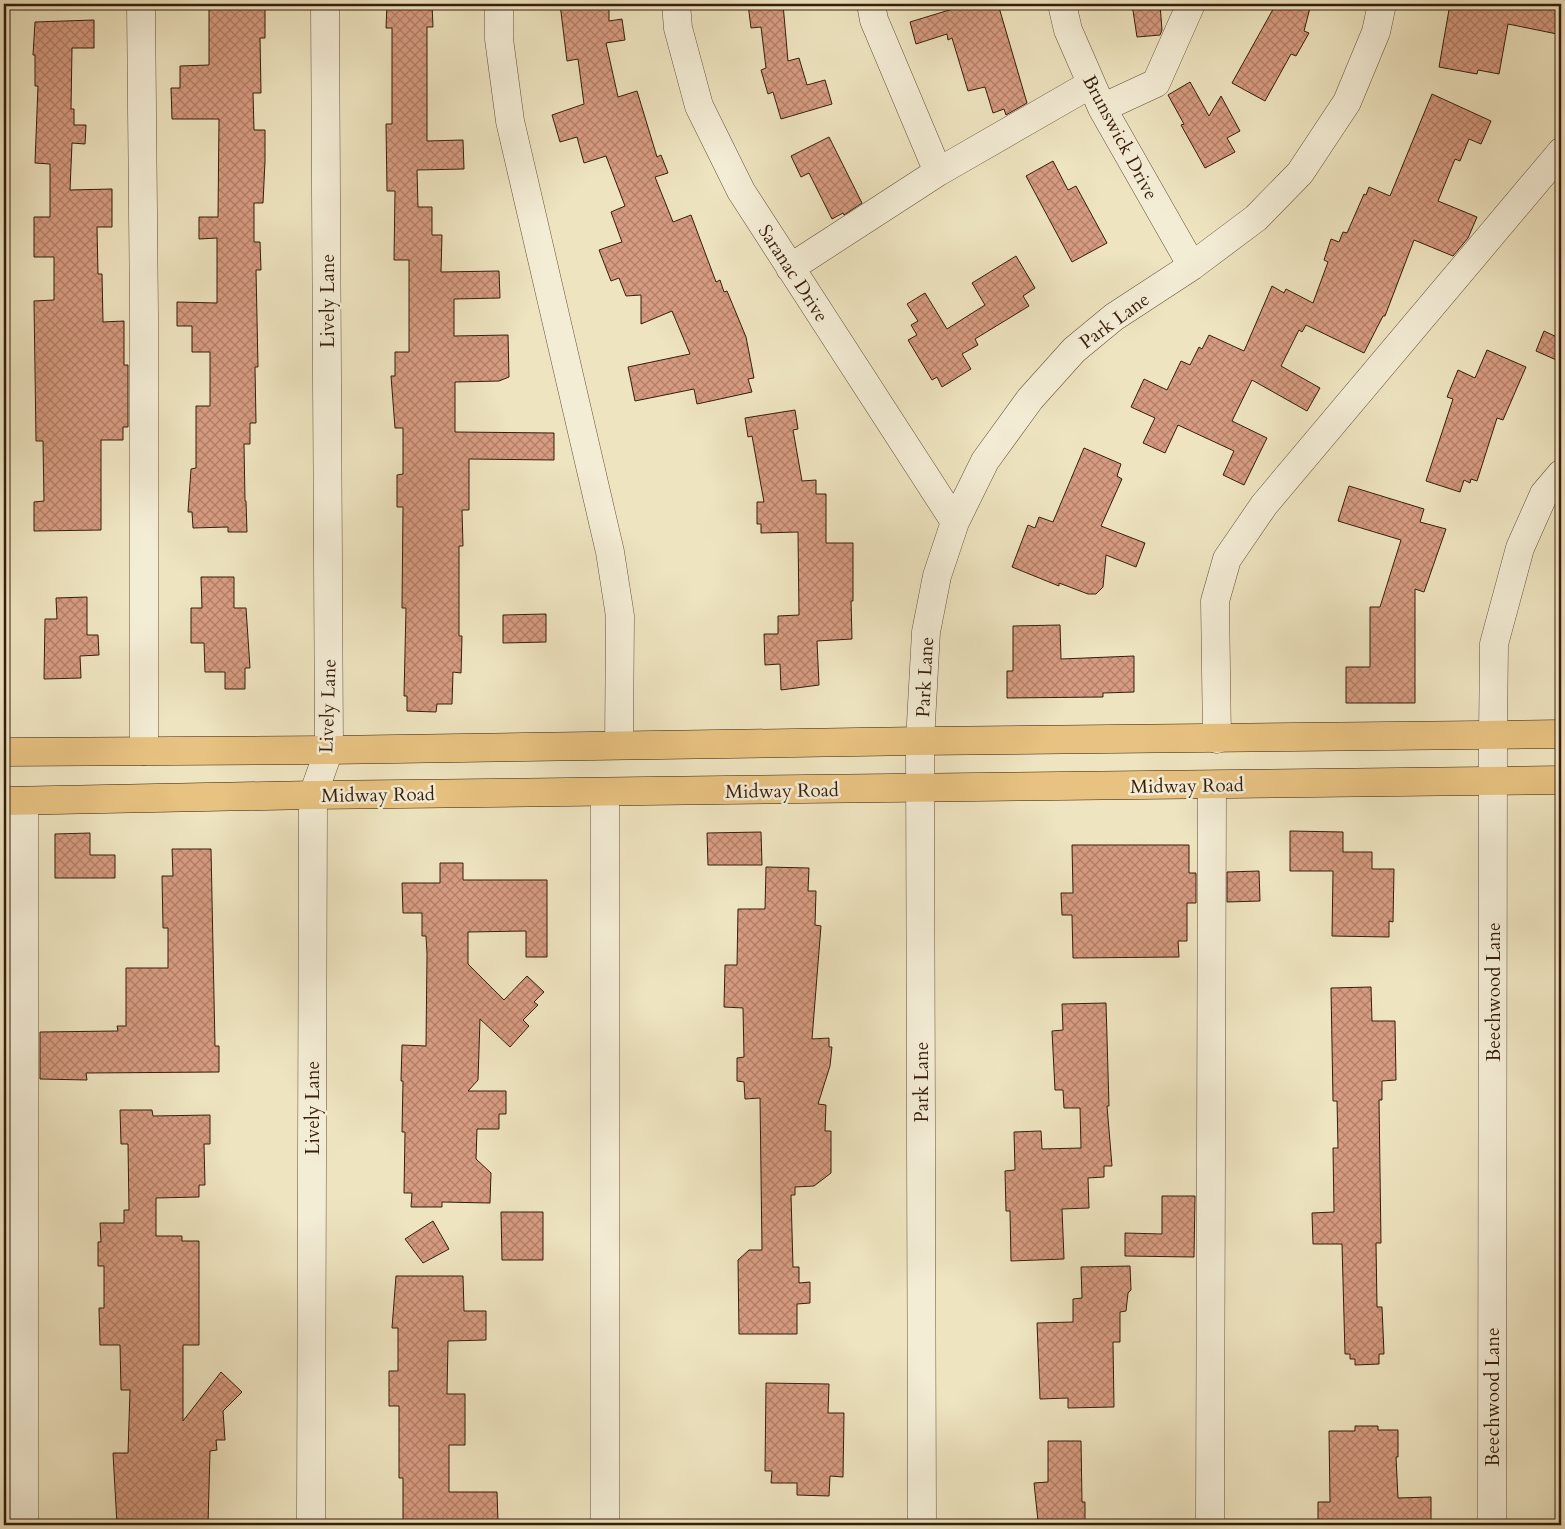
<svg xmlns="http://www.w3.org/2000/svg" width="1565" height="1529" font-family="Cardo,serif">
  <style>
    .building { fill: url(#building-cross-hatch); stroke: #361e0b }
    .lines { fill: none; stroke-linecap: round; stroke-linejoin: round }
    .minor-casing { stroke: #645038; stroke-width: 29 }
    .major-casing { stroke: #361e0b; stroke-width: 29 }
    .minor { stroke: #f4edd6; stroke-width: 28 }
    .major { stroke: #e7c280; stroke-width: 28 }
    .labels { text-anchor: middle; stroke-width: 5; stroke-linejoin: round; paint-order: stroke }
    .street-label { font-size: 19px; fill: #361e0b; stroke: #f4edd6 }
  </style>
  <defs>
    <pattern id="building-cross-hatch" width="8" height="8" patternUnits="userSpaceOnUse" patternTransform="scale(1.25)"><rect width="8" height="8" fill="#d79b81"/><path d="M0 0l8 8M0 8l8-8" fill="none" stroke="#af7e68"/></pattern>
  </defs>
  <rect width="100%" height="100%" fill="#eee4c0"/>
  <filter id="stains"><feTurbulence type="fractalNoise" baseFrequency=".004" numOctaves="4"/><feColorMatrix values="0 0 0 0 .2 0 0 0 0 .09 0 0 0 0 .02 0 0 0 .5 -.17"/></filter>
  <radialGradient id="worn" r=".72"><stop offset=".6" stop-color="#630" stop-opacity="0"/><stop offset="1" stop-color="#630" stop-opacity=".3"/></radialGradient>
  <path class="building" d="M 209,4 L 265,4 L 265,38 L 260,38 L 261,93 L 253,93 L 254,130 L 265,130 L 265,161 L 263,203 L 254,203 L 254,242 L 260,242 L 261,270 L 256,270 L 258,367 L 255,367 L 256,423 L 250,423 L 250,444 L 244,444 L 245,501 L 246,501 L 247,532 L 228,532 L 228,527 L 193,528 L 192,512 L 188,512 L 191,469 L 196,468 L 196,406 L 210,406 L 210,352 L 192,352 L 192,326 L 177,326 L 177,302 L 217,303 L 217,238 L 199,239 L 199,217 L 218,217 L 219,119 L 172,119 L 171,88 L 180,88 L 180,66 L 209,65 Z
    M 387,4 L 432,4 L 433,27 L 427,27 L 427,141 L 463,140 L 464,169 L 417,170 L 418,207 L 432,207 L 432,235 L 442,235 L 441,272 L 499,271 L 500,298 L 454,299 L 454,336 L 508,335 L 509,377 L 499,381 L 455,382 L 455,432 L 554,433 L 554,460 L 469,459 L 469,510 L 462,510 L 463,546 L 459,546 L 459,636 L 462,636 L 461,673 L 453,672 L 452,704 L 437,704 L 436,712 L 407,711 L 407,696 L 404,696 L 406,608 L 402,608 L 403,507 L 397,507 L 397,475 L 403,474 L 403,428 L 395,428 L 391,376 L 395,376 L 395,352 L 409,352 L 409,260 L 394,260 L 395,191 L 387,191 L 386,124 L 392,124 L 392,28 L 386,28 Z
    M 560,4 L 609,4 L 609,21 L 622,19 L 625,40 L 606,43 L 618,97 L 637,91 L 657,157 L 661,155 L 668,173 L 655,177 L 673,222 L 691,215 L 716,282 L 720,280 L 724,292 L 727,291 L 746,337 L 754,378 L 748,379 L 752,392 L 697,404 L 694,389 L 635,401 L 628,367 L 690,354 L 672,311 L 641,324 L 641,295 L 626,296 L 619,278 L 611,281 L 599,250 L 622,242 L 611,212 L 625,206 L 606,156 L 584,163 L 577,137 L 560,142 L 552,115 L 584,104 L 578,59 L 567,61 Z
    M 748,4 L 783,4 L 788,61 L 799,58 L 807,85 L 825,80 L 832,104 L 781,119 L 773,92 L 768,94 L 761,70 L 766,68 L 761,27 L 751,28 Z
    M 969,4 L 998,4 L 1027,103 L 1006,115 L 1004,109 L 993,113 L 985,87 L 968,91 L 952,38 L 948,40 L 947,34 L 916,44 L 910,22 Z
    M 1132,4 L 1160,4 L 1162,30 L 1160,35 L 1137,37 Z
    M 1276,4 L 1311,4 L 1304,31 L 1309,33 L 1296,56 L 1291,54 L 1265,101 L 1232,83 Z
    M 1450,4 L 1561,4 L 1561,10 L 1557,34 L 1508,24 L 1499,74 L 1478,70 L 1477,74 L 1439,67 Z
    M 94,20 L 94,48 L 72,48 L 71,109 L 74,109 L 74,125 L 86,125 L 85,144 L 72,143 L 70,190 L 112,189 L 112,227 L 97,227 L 98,274 L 102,274 L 103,322 L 124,321 L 124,365 L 128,365 L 128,427 L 123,427 L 123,440 L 101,440 L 101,530 L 34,531 L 34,502 L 44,501 L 43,441 L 36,441 L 34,301 L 54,300 L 54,257 L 34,257 L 34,217 L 50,217 L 50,164 L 35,163 L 38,86 L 35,86 L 35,55 L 33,55 L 35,22 Z
    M 1190,82 L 1209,116 L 1221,96 L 1240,131 L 1227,138 L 1235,152 L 1205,168 L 1181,125 L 1184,124 L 1168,95 Z
    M 1432,94 L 1491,121 L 1481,144 L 1469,139 L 1460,161 L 1455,159 L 1438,201 L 1477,217 L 1468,238 L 1453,256 L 1414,240 L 1385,316 L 1383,316 L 1364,353 L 1306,325 L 1302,332 L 1299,330 L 1281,366 L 1320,388 L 1307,411 L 1252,380 L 1232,421 L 1267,438 L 1244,485 L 1223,475 L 1234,451 L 1178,425 L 1165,453 L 1143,443 L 1155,418 L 1131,407 L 1144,379 L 1167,390 L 1181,361 L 1190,365 L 1199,347 L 1202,349 L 1209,335 L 1244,351 L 1272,286 L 1284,293 L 1286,289 L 1313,303 L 1328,262 L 1324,260 L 1331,239 L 1339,242 L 1343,232 L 1347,233 L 1364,194 L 1366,195 L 1369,187 L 1390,196 Z
    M 829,137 L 862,203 L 844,215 L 843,213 L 832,219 L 809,173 L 801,177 L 791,156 Z
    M 1053,161 L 1068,190 L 1076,186 L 1107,243 L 1072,262 L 1026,176 Z
    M 1016,256 L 1035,288 L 1023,296 L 1029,306 L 975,339 L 978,345 L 962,354 L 971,369 L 942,387 L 937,377 L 932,380 L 908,340 L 917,335 L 911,325 L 918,321 L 907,304 L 925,293 L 947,329 L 985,305 L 972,283 Z
    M 1544,331 L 1561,339 L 1561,362 L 1536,351 Z
    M 1487,350 L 1526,367 L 1503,420 L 1497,418 L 1477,481 L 1471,479 L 1470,483 L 1464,480 L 1460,492 L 1426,481 L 1453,399 L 1447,397 L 1458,370 L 1475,378 Z
    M 795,410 L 798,429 L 793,430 L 802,481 L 816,480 L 816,494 L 826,494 L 826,543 L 853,543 L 853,601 L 851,601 L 852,639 L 817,641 L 819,685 L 781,690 L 780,664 L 765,665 L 764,634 L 778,634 L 778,616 L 799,615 L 798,532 L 761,533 L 761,524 L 757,524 L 757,502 L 764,502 L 752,436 L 748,437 L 745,418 Z
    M 1084,448 L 1121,464 L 1117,476 L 1122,479 L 1101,526 L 1145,543 L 1136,567 L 1106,555 L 1103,587 L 1096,594 L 1088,594 L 1059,583 L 1059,586 L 1012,567 L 1028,525 L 1035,528 L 1039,517 L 1053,522 Z
    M 1349,486 L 1424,509 L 1420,522 L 1446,529 L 1424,592 L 1415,589 L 1415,703 L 1346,703 L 1346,667 L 1370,667 L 1370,607 L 1380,607 L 1401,540 L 1338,521 Z
    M 201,577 L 234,577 L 234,608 L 246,608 L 250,668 L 245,668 L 245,689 L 225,689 L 225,672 L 205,672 L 204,643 L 191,643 L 191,608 L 202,608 Z
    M 87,597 L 87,635 L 98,635 L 99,655 L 80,656 L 81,678 L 44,679 L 45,619 L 57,619 L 56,598 Z
    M 546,614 L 546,642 L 503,643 L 503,615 Z
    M 1060,625 L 1061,659 L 1134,656 L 1134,692 L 1103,693 L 1103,697 L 1007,698 L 1007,671 L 1013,671 L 1013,626 Z
    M 1290,831 L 1343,832 L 1343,852 L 1372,852 L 1372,869 L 1394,869 L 1393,922 L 1389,921 L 1389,937 L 1332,936 L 1333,871 L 1290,871 Z
    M 761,832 L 762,865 L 708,865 L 707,833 Z
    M 90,833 L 90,855 L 115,855 L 115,878 L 55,878 L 55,834 Z
    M 1072,845 L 1189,845 L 1189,873 L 1196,873 L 1196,903 L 1187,903 L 1187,941 L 1178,941 L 1179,957 L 1073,958 L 1072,915 L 1062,915 L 1061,893 L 1073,893 Z
    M 172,849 L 211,849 L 215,1046 L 219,1046 L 219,1072 L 86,1073 L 87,1080 L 40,1079 L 40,1032 L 118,1031 L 117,1026 L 126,1026 L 126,968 L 168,968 L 168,928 L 163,928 L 162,876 L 173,876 Z
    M 440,863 L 463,863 L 463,880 L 547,880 L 547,957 L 526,957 L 526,931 L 468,932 L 468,964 L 504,1000 L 527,976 L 544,992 L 534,1002 L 538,1005 L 523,1020 L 529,1026 L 510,1047 L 480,1019 L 478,1080 L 468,1091 L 506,1091 L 506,1114 L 499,1114 L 499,1129 L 477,1129 L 476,1159 L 491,1173 L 490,1203 L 442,1202 L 442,1207 L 411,1207 L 412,1193 L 404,1193 L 405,1132 L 402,1132 L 403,1081 L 401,1081 L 402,1045 L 426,1046 L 427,954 L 426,936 L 422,936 L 422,913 L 403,913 L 402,883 L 440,883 Z
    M 766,867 L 809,868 L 808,891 L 816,891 L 815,925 L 821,926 L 812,1039 L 829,1038 L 829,1047 L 832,1047 L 830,1066 L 818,1104 L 826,1105 L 825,1131 L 831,1131 L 831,1173 L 814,1186 L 795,1187 L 795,1195 L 791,1195 L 793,1267 L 799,1267 L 799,1283 L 810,1282 L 810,1303 L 797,1304 L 797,1334 L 739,1334 L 738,1260 L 749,1250 L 762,1250 L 760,1098 L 745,1099 L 744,1082 L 737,1081 L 737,1058 L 744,1057 L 743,1008 L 724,1007 L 725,965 L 737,965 L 738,909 L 765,909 Z
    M 1259,871 L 1260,901 L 1227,902 L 1227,872 Z
    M 1371,987 L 1372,1021 L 1395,1021 L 1396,1080 L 1382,1081 L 1382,1100 L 1379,1100 L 1381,1243 L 1376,1243 L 1377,1307 L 1382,1307 L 1384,1354 L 1379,1354 L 1379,1364 L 1355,1365 L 1355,1359 L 1350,1359 L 1350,1354 L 1345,1354 L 1342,1244 L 1313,1244 L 1312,1213 L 1334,1212 L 1333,1148 L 1338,1148 L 1337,1101 L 1333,1101 L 1331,988 Z
    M 1106,1003 L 1109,1106 L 1107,1106 L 1112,1166 L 1104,1166 L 1104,1177 L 1088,1178 L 1089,1208 L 1062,1209 L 1064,1259 L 1011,1261 L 1010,1211 L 1006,1211 L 1005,1171 L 1015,1170 L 1014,1132 L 1041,1131 L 1042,1149 L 1081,1148 L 1080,1108 L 1064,1108 L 1063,1090 L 1055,1090 L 1052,1031 L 1063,1030 L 1062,1004 Z
    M 120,1110 L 152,1110 L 153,1116 L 210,1115 L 210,1144 L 204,1144 L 205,1185 L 199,1185 L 199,1197 L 156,1198 L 156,1236 L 182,1236 L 182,1241 L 199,1241 L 199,1345 L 183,1345 L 183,1421 L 221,1372 L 242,1392 L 223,1411 L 225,1440 L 216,1440 L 217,1450 L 210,1451 L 208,1525 L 117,1525 L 113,1453 L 128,1453 L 130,1390 L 121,1390 L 120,1345 L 100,1345 L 99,1308 L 104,1308 L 104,1266 L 98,1266 L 98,1242 L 101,1242 L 100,1223 L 124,1223 L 124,1210 L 129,1210 L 128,1144 L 121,1144 Z
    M 1162,1196 L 1195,1196 L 1194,1257 L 1125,1256 L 1125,1233 L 1162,1234 Z
    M 501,1212 L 543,1212 L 543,1260 L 502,1260 Z
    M 433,1221 L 449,1249 L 423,1263 L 405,1239 Z
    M 1130,1266 L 1131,1290 L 1128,1293 L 1126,1311 L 1120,1312 L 1120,1342 L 1113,1342 L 1114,1407 L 1068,1408 L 1068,1398 L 1040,1399 L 1037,1323 L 1073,1322 L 1073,1299 L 1082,1298 L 1081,1267 Z
    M 396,1276 L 463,1276 L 464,1311 L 486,1311 L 486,1340 L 448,1341 L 447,1394 L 465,1394 L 465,1445 L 449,1445 L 449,1492 L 497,1492 L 498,1522 L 461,1522 L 461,1525 L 403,1525 L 403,1478 L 399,1478 L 399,1406 L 389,1406 L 389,1371 L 398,1371 L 398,1328 L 392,1328 Z
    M 766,1383 L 829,1384 L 828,1413 L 844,1413 L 843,1477 L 830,1476 L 829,1496 L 797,1495 L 797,1483 L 771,1483 L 772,1471 L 765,1471 Z
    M 1355,1426 L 1378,1426 L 1378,1430 L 1398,1430 L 1398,1457 L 1396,1457 L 1398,1498 L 1431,1497 L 1431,1525 L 1318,1525 L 1318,1502 L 1330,1502 L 1329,1431 L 1355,1431 Z
    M 1048,1441 L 1081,1441 L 1082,1502 L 1085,1502 L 1085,1525 L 1042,1525 L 1042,1521 L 1038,1521 L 1034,1483 L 1048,1482 Z"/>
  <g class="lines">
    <g class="minor-casing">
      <path id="minor" d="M 141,4 L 144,316 L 144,751
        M 499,4 L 499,39 L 510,121 L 610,552 L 620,616 L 619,745
        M 676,4 L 678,28 L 699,106 L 741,191 L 955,522
        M 871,4 L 874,20 L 938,172 L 1091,84
        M 1062,4 L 1068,30 L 1102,108 L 1192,266
        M 1102,108 L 1156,83 L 1191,4
        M 790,268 L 938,172
        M 1217,739 L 1215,601 L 1227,559 L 1264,505 L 1561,152
        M 605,792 L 605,1525
        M 24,1525 L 24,801
        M 311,1525 L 313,795 L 329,750 L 325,4
        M 922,1525 L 920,741 L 926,632 L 937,576 L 955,522 L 985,461 L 1030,399 L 1074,350 L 1114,317 L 1192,266 L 1256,218 L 1300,173 L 1347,102 L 1376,32 L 1382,4
        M 1210,1525 L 1212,785
        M 1492,1525 L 1493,736 L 1494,644 L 1520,548 L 1544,494 L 1561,474"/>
    </g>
    <g class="major-casing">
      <path id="major" d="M 4,752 L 329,750 L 920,741 L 1561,734
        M 4,801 L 313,795 L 1561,780"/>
    </g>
    <use href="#minor" class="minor"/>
    <use href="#major" class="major"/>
  </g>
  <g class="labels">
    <g class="street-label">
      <text transform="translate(1121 137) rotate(62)" y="7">Brunswick Drive</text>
      <text transform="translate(794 273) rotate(57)" y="7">Saranac Drive</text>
      <text transform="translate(327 301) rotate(-90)" y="7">Lively Lane</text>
      <text transform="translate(1114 320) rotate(-36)" y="7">Park Lane</text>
      <text transform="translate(924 677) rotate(-87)" y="7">Park Lane</text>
      <text transform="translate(327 706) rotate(-88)" y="7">Lively Lane</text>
      <text transform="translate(1187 785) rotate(-1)" y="7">Midway Road</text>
      <text transform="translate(782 790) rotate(-1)" y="7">Midway Road</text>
      <text transform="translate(378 794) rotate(-1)" y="7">Midway Road</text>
      <text transform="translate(1493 992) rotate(-90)" y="7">Beechwood Lane</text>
      <text transform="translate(921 1082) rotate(-90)" y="7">Park Lane</text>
      <text transform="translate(312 1108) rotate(-90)" y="7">Lively Lane</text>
      <text transform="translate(1492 1397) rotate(-90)" y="7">Beechwood Lane</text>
    </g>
  </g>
  <rect width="1565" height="1529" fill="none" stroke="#eee4c0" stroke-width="20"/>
  <rect x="5" y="5" width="1555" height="1519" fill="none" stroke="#361e0b" stroke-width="2.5"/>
  <rect x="10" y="10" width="1545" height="1509" fill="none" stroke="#361e0b"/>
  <rect width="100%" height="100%" filter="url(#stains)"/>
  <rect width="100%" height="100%" fill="url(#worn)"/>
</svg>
